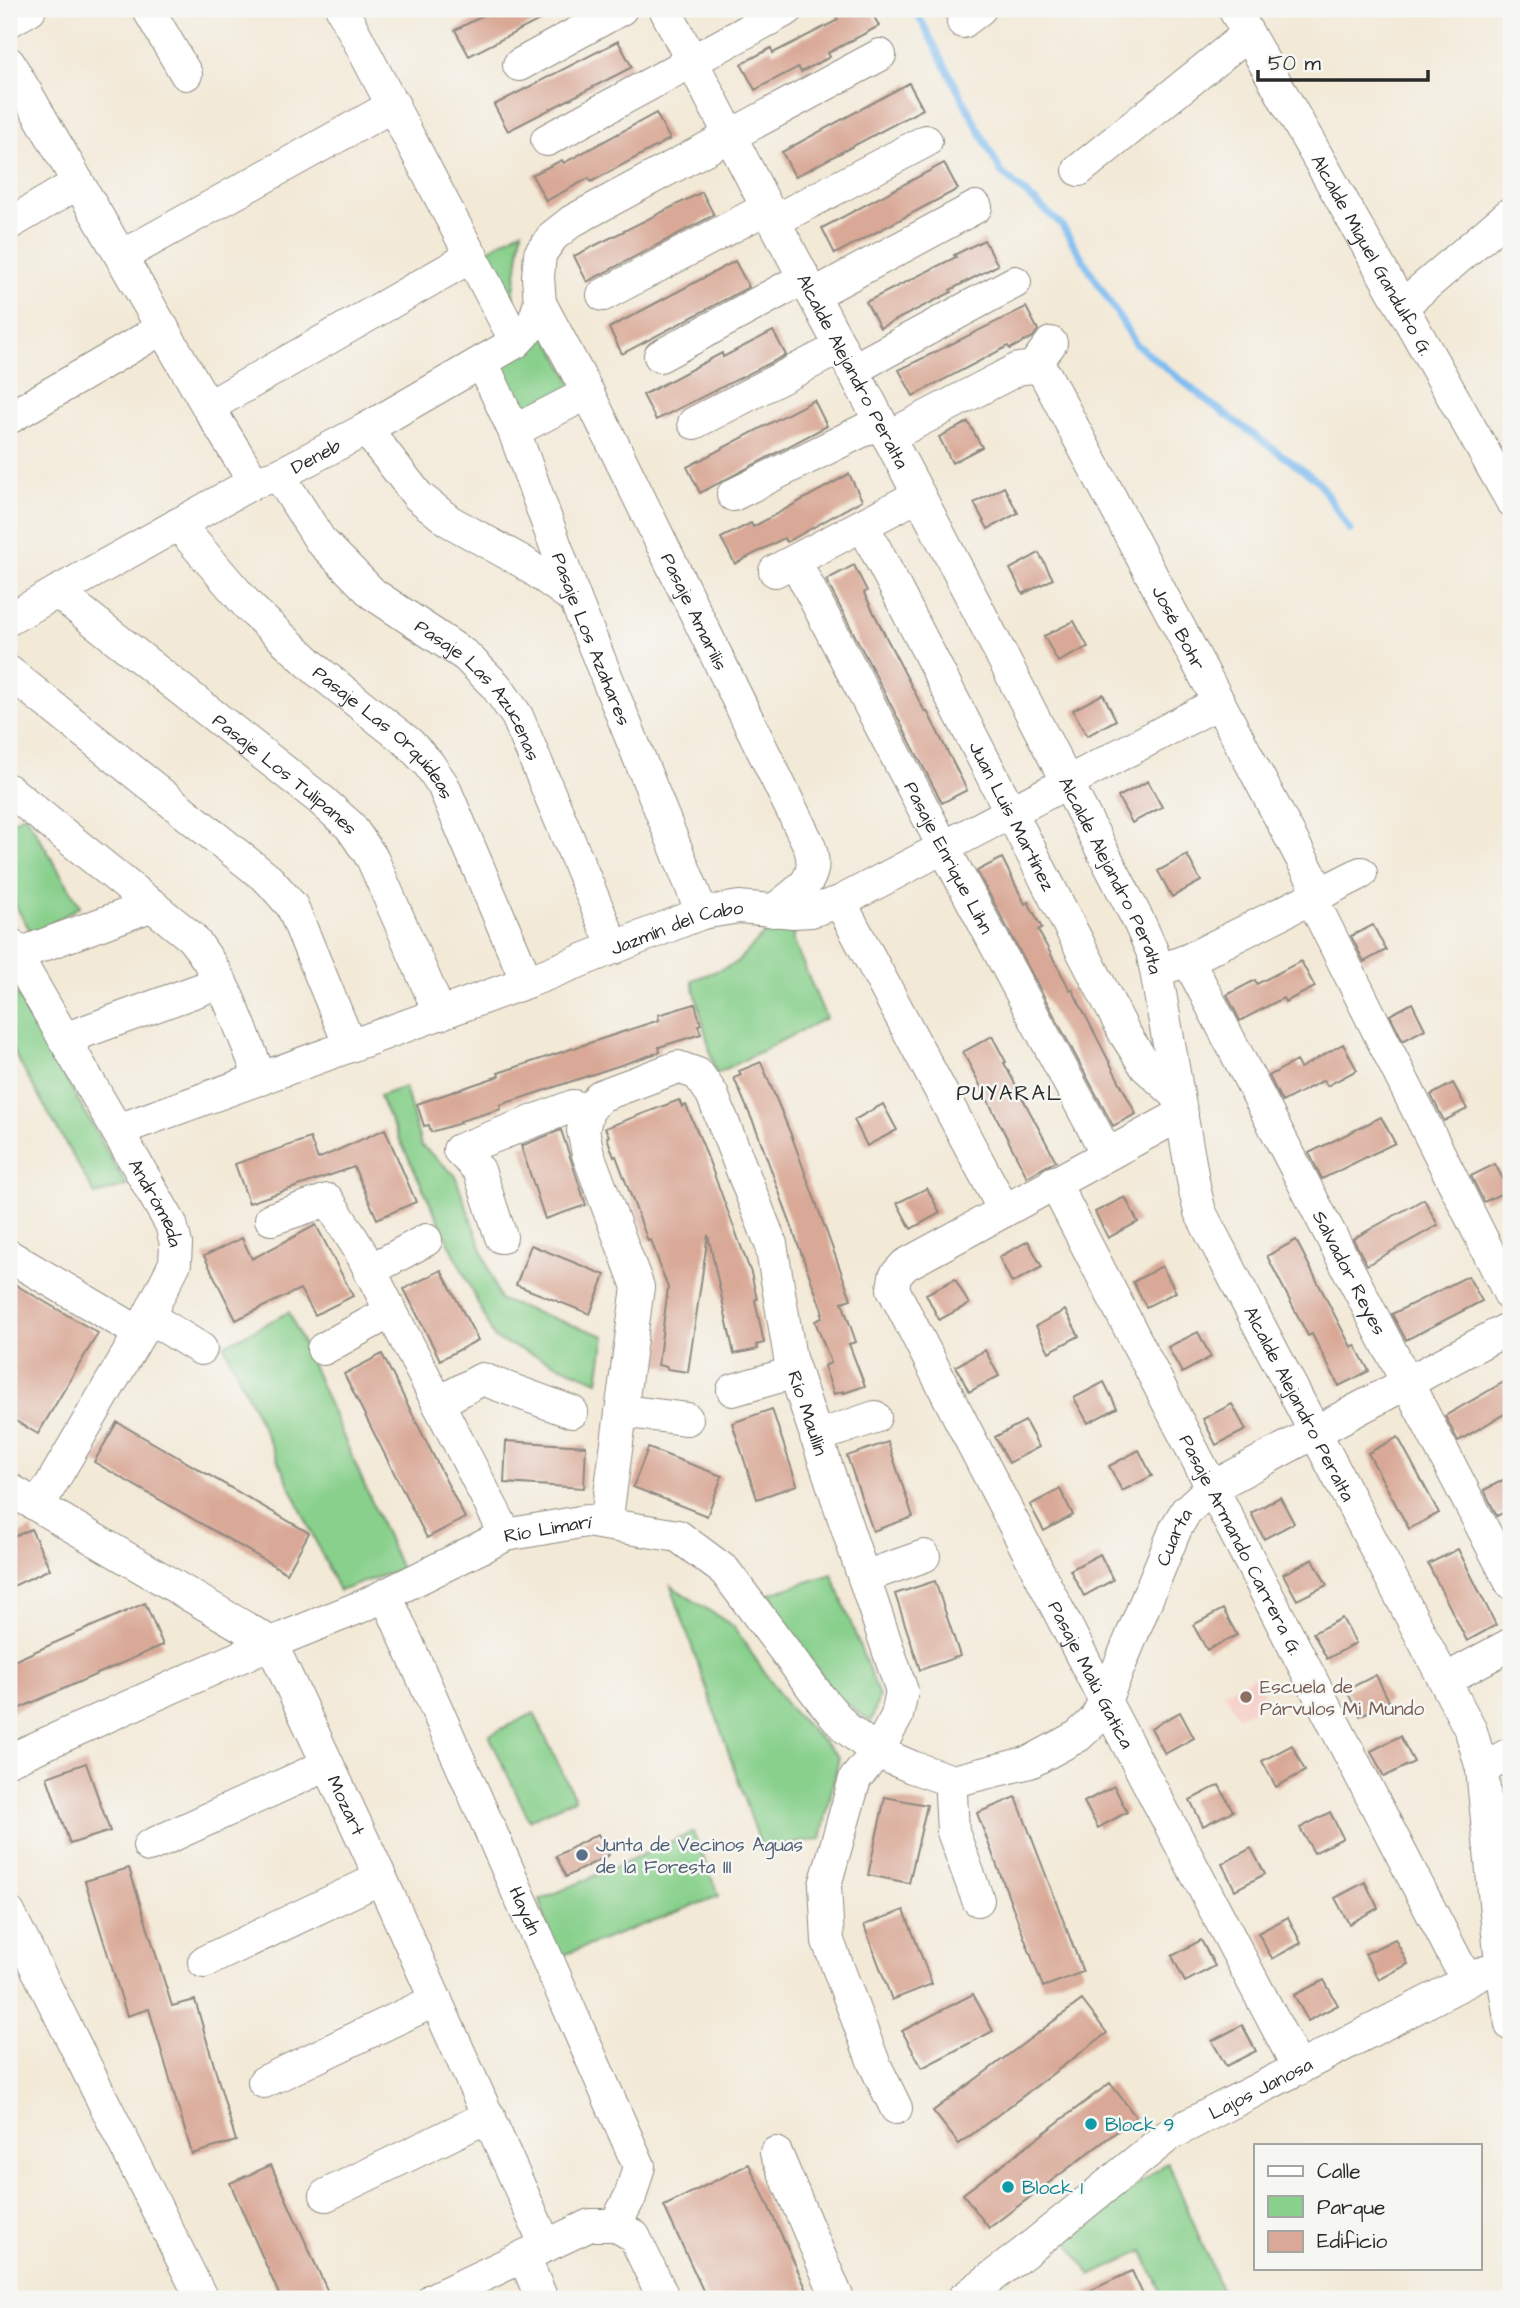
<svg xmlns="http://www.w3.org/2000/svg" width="1520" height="2308" font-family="'Architects Daughter',sans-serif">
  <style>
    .built { fill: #f7d0ca }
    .green { fill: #88d08c; stroke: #5a7e5c; stroke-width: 2 }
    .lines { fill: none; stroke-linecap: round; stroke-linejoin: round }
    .stream { stroke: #7ebcf1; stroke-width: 7 }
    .building { fill: #d9a896 }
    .minor-casing { stroke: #8f8a81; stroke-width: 34 }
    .minor { stroke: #fff; stroke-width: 32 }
    .education-dot { fill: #8d6e63; stroke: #f6f6f2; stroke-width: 2.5 }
    .service-dot { fill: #5c6f8a; stroke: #f6f6f2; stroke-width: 2.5 }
    .culture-dot { fill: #0f9aa8; stroke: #f6f6f2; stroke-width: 2.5 }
    .labels { text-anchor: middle; stroke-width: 5; stroke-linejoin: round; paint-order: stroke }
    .street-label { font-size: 19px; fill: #2b2b2b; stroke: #f6f6f2 }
    .education-label { font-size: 19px; fill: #785e54; stroke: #f6f6f2; text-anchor: start }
    .service-label { font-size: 19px; fill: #4e5e75; stroke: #f6f6f2; text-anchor: start }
    .culture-label { font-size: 19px; fill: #0d838f; stroke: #f6f6f2; text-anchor: start }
    .neighbourhood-label { font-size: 21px; letter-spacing: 2px; fill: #2b2b2b; stroke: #f6f6f2 }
  </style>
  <rect width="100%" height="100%" fill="#f6f6f2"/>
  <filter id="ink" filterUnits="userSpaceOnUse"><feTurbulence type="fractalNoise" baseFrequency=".0143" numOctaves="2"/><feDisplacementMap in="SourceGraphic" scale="14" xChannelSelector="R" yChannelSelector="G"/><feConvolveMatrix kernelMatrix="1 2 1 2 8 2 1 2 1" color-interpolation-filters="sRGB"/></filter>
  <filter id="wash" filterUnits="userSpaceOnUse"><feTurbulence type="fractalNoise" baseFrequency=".00686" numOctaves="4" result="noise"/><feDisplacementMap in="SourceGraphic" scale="28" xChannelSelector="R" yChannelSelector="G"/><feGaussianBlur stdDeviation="1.57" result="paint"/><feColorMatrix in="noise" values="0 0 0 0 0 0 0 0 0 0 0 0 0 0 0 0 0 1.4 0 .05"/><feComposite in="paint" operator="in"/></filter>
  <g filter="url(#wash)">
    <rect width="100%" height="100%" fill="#f3e9d7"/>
    <path class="built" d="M 1254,1676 L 1268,1702 L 1238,1717 L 1224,1692 Z"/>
    <path class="green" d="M 522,230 L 511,313 L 478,256 Z
      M 544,331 L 575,388 L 521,418 L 500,365 L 536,343 Z
      M 25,814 L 80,906 L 33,935 L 9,895 L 9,824 Z
      M 771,927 L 795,931 L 793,940 L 826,1018 L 716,1074 L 692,980 L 735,964 Z
      M 9,980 L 127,1186 L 95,1195 L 9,1044 Z
      M 405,1087 L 421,1145 L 455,1175 L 500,1300 L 605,1336 L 598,1381 L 495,1339 L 379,1096 Z
      M 289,1312 L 401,1569 L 339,1591 L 224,1345 Z
      M 832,1574 L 879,1696 L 871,1722 L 834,1694 L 766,1595 Z
      M 671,1586 L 733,1626 L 788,1707 L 839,1757 L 821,1839 L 762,1849 Z
      M 534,1713 L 575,1799 L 529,1820 L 489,1735 Z
      M 693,1832 L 719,1896 L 556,1958 L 540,1900 Z
      M 1168,2162 L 1225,2299 L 1164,2299 L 1143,2251 L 1091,2276 L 1066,2239 Z"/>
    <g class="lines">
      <path class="stream" d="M 915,9 L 1001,172 L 1061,224 L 1136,344 L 1210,403 L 1318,481 L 1350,530"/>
    </g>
    <g id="blocks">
      <path class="building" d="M 496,9 L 561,9 L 469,56 L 455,30 Z
        M 849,9 L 870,9 L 879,26 L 828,53 L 830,57 L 801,72 L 798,67 L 755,90 L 741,64 L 771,48 L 773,53 L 838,20 L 836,16 Z
        M 618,41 L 632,67 L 508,131 L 494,105 Z
        M 909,83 L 923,109 L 795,177 L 782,152 Z
        M 656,113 L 670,139 L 591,182 L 589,178 L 546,201 L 532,175 L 562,160 L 564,163 Z
        M 944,163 L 958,189 L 835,254 L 822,228 Z
        M 702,192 L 714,215 L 587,282 L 574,256 Z
        M 984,240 L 998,265 L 950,290 L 952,292 L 880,328 L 866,302 L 956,257 L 954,255 Z
        M 735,261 L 749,287 L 622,354 L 609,328 Z
        M 1026,307 L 1038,330 L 1033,337 L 1010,349 L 1008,346 L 913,396 L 899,370 Z
        M 773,331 L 786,355 L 656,420 L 643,395 L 722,353 L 723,357 Z
        M 814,400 L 827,426 L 700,493 L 687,467 Z
        M 968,422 L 982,447 L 952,463 L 939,437 Z
        M 849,474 L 862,500 L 787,542 L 784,538 L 735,564 L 721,538 L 751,523 L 753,527 Z
        M 1004,487 L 1018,513 L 988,529 L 974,503 Z
        M 1039,553 L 1053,579 L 1023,594 L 1010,569 Z
        M 854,565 L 867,591 L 864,593 L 887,639 L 925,712 L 927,711 L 967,790 L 942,803 L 826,580 Z
        M 1074,621 L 1088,647 L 1058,662 L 1044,636 Z
        M 1103,694 L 1116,720 L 1087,736 L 1073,710 Z
        M 1148,781 L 1162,807 L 1132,823 L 1118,797 Z
        M 1187,855 L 1201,881 L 1172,897 L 1158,871 Z
        M 1002,858 L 1025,904 L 1028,902 L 1042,928 L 1038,930 L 1070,990 L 1072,989 L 1136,1114 L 1113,1126 L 977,871 Z
        M 1373,925 L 1386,950 L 1364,962 L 1351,936 Z
        M 1301,961 L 1315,987 L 1285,1002 L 1283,998 L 1240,1021 L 1227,995 L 1255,980 L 1257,984 Z
        M 1412,1003 L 1425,1029 L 1403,1041 L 1390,1015 Z
        M 695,1004 L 701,1024 L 698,1025 L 701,1034 L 659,1047 L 660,1052 L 500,1105 L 501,1109 L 460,1121 L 461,1123 L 431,1132 L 429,1125 L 424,1126 L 417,1104 L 499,1076 L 498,1073 L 659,1020 L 658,1015 Z
        M 992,1036 L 1006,1062 L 1004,1063 L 1056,1161 L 1027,1177 L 963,1052 Z
        M 1343,1044 L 1357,1070 L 1327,1086 L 1324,1080 L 1282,1102 L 1269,1076 L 1296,1061 L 1300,1068 Z
        M 761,1062 L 792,1137 L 851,1299 L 842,1302 L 856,1342 L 849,1344 L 865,1386 L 844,1393 L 844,1391 L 834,1394 L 824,1366 L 831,1363 L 815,1321 L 822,1318 L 821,1314 L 823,1313 L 757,1131 L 734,1078 L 741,1075 L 739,1071 Z
        M 1453,1083 L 1467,1109 L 1444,1121 L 1431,1095 Z
        M 679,1100 L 682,1107 L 686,1105 L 703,1145 L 751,1273 L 757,1299 L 755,1300 L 764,1343 L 756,1345 L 758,1349 L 734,1354 L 708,1235 L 688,1372 L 667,1369 L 667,1367 L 658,1365 L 668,1288 L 651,1240 L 648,1241 L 616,1156 L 614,1157 L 607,1137 L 609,1136 L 605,1128 Z
        M 883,1104 L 897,1130 L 867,1146 L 854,1120 Z
        M 1381,1117 L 1395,1143 L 1322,1179 L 1309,1153 Z
        M 385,1129 L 416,1202 L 377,1219 L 354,1167 L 249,1203 L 235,1164 L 310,1138 L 318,1159 Z
        M 561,1130 L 586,1205 L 545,1219 L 521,1146 Z
        M 1495,1164 L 1509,1190 L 1484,1202 L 1471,1176 Z
        M 927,1188 L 940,1213 L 911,1229 L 897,1203 Z
        M 1125,1197 L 1138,1222 L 1108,1238 L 1095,1212 Z
        M 1424,1199 L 1438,1225 L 1367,1265 L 1353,1239 Z
        M 316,1225 L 353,1296 L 315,1315 L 300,1289 L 236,1320 L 204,1256 L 242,1238 L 252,1259 Z
        M 1296,1240 L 1351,1347 L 1355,1345 L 1369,1371 L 1339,1386 L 1312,1334 L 1308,1336 L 1267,1256 Z
        M 1028,1241 L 1042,1267 L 1012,1283 L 999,1257 Z
        M 531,1245 L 605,1275 L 590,1314 L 516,1285 Z
        M 1162,1266 L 1176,1292 L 1146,1307 L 1133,1282 Z
        M 441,1270 L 478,1340 L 440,1360 L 404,1289 Z
        M 1468,1276 L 1482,1301 L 1406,1340 L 1392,1314 Z
        M 955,1279 L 969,1304 L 939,1320 L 926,1294 Z
        M 9,1281 L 98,1333 L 38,1434 L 9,1417 Z
        M 1065,1310 L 1079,1336 L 1049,1352 L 1036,1326 Z
        M 1198,1332 L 1211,1357 L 1182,1373 L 1168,1347 Z
        M 985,1350 L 999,1376 L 969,1392 L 956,1366 Z
        M 382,1354 L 465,1518 L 427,1538 L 344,1374 Z
        M 1511,1378 L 1511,1410 L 1458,1441 L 1445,1416 Z
        M 1104,1382 L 1117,1408 L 1088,1423 L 1074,1398 Z
        M 1232,1404 L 1246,1430 L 1216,1445 L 1203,1419 Z
        M 772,1409 L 797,1485 L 757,1499 L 732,1423 Z
        M 1025,1421 L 1039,1447 L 1009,1463 L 995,1437 Z
        M 117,1422 L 309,1533 L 287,1573 L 94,1462 Z
        M 1398,1437 L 1439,1513 L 1409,1529 L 1368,1453 Z
        M 506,1441 L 586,1446 L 584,1488 L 504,1483 Z
        M 888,1442 L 913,1517 L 873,1531 L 847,1456 Z
        M 648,1448 L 722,1476 L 707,1516 L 633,1487 Z
        M 1139,1450 L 1152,1476 L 1122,1491 L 1109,1466 Z
        M 1511,1476 L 1511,1509 L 1497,1516 L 1484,1490 Z
        M 1060,1489 L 1073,1515 L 1044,1531 L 1030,1505 Z
        M 1280,1497 L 1294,1523 L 1264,1539 L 1251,1513 Z
        M 31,1529 L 50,1569 L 9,1588 L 9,1539 Z
        M 1458,1549 L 1496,1625 L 1467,1641 L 1428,1564 Z
        M 1100,1554 L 1113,1580 L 1084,1596 L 1070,1570 Z
        M 1313,1559 L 1327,1585 L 1297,1600 L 1283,1574 Z
        M 935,1581 L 960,1656 L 920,1670 L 895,1594 Z
        M 145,1603 L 163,1645 L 9,1713 L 9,1663 Z
        M 1223,1609 L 1237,1635 L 1207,1650 L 1193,1625 Z
        M 1342,1618 L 1356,1643 L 1327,1659 L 1313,1633 Z
        M 1376,1675 L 1389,1701 L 1360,1716 L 1346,1690 Z
        M 1180,1712 L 1194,1738 L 1165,1754 L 1151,1728 Z
        M 1400,1736 L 1414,1762 L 1384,1777 L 1371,1751 Z
        M 1292,1745 L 1305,1771 L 1276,1787 L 1262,1761 Z
        M 86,1763 L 110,1831 L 70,1844 L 47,1777 Z
        M 1219,1785 L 1233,1811 L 1203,1826 L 1190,1800 Z
        M 1114,1786 L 1127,1812 L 1098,1828 L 1084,1802 Z
        M 885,1797 L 927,1805 L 909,1883 L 868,1875 Z
        M 1016,1797 L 1083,1972 L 1043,1987 L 977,1813 Z
        M 1330,1812 L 1343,1838 L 1314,1853 L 1300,1828 Z
        M 598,1834 L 609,1855 L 566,1877 L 556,1856 Z
        M 1251,1848 L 1265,1874 L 1235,1890 L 1222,1864 Z
        M 129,1868 L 172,2006 L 195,2000 L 236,2141 L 192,2154 L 149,2009 L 127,2016 L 85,1881 Z
        M 1365,1882 L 1378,1908 L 1349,1924 L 1335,1898 Z
        M 904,1910 L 932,1984 L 892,2000 L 864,1925 Z
        M 1288,1917 L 1301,1943 L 1272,1959 L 1258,1933 Z
        M 1395,1939 L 1408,1964 L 1379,1980 L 1365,1954 Z
        M 1201,1940 L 1215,1966 L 1185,1982 L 1172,1956 Z
        M 1324,1980 L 1338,2005 L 1308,2021 L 1294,1995 Z
        M 973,1994 L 993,2031 L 922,2068 L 902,2031 Z
        M 1082,2000 L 1107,2033 L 959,2144 L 933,2111 Z
        M 1242,2025 L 1256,2051 L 1226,2066 L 1212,2041 Z
        M 1110,2083 L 1136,2117 L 989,2228 L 963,2194 Z
        M 749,2164 L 811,2299 L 707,2299 L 664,2206 Z
        M 271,2165 L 331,2299 L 281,2299 L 230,2183 Z
        M 1132,2271 L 1145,2299 L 1072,2299 Z"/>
    </g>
  </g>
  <g filter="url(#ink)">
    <use href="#blocks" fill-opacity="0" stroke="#8f8a81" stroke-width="2"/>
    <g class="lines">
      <g class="minor-casing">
        <g id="minor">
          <path d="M 148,9 L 186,74"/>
          <path d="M 342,9 L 516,342"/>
          <path id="s1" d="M 665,9 L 774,221 L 919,495 L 1140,924 L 1152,951 L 1156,971 L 1195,1191 L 1200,1212 L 1471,1731 L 1482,1769 L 1501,1964 L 1511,2025"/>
          <path id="s2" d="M 1234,9 L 1511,500"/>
          <path d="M 9,21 L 30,9"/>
          <path d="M 963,22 L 980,9"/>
          <path d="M 9,63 L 208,407 L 254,482"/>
          <path d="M 519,65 L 621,9"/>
          <path d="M 547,140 L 788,9"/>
          <path d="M 1079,170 L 1248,34"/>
          <path d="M 774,221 L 926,141"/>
          <path d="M 9,224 L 78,183"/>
          <path d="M 122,256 L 394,105"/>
          <path d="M 603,295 L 767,208"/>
          <path d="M 813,295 L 976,207"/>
          <path id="s3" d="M 540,303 L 588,393 L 809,845 C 822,881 798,890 773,911"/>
          <path d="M 1402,306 L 1511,213"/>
          <path d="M 660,356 L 804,278"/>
          <path id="s4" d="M 482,362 L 514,431 L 575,599 L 702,913"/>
          <path id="s5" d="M 1033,367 L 1041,370 L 1046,376 L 1321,895"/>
          <path d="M 852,370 L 1015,282"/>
          <path d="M 208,407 L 472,256"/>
          <path d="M 9,418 L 163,328"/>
          <path d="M 694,423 L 841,347"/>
          <path d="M 366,429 L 418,496 L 449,521 L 523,562 L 575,599"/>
          <path d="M 514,431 L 588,393"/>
          <path d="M 888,437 L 1018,369 L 1033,367 L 1051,343"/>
          <path id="s6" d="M 279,475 L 320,540 L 373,594 L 466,656 L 496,686 L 517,716 L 614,948"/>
          <path d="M 733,495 L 880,422"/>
          <path id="s7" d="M 178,524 L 250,608 L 318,671 L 409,743 L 428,763 L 443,785 L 527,982"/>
          <path id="s8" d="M 863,525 L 1125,1034 L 1146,1067 L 1178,1096"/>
          <path id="s9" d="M 795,561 L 944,848 L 1107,1154"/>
          <path d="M 775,571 L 919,495"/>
          <path id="s10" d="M 57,592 L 321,800 L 350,826 L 372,858 L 440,1014"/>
          <path id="s11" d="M 9,619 L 254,482 L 279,475 L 366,429 L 516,342 L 533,324 L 540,303 L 538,277 L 540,254 L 553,236 L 572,221 L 880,55"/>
          <path d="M 9,672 L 269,880 L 292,906 L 350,1046"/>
          <path d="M 9,790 L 191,937 C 225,977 241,1031 261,1079"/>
          <path d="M 1312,899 L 1511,1297"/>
          <path d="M 840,902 L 1004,1210"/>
          <path id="s12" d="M 9,943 L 171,1224 L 176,1244 L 175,1263 L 140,1333 L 39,1505"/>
          <path d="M 16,955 L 153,905"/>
          <path id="s13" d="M 1188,960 L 1511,1583"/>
          <path d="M 1168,967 L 1188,960 L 1361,873"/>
          <path d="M 64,1039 L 221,982"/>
          <path id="s14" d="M 1182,1114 L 905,1265 L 895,1276 L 893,1289 L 1105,1701 L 1299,2069"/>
          <path id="s15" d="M 118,1130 L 527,982 L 702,913 L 739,907 L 793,912 L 811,911 L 840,902 L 1218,703"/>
          <path id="s16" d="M 1054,1182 L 1467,1981"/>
          <path d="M 271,1219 L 328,1200 L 359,1249 L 506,1535"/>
          <path d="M 501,1237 L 479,1170 L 459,1150 L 573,1106 L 588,1111"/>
          <path d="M 9,1256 L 140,1333"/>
          <path d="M 369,1271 L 426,1240"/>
          <path d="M 149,1317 L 201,1349"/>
          <path d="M 323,1349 L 390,1312"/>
          <path d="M 733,1390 L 795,1372"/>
          <path d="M 438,1403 L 482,1379 L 572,1412"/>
          <path d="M 621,1411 L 687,1419"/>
          <path d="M 816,1437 L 875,1417"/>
          <path id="s17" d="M 9,1489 L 271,1643 L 381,1878 L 546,2246"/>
          <path id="s18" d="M 606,1524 L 638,1287 L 588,1154 L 583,1130 L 588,1111 L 600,1096 L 678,1067 L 698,1074 L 712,1094 L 771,1244 L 790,1358 L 902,1691 L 897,1716 L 877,1752 L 855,1779 L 825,1885 L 828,1941 L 874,2063 L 896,2108"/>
          <path d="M 864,1577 L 924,1556"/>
          <path id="s19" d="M 386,1595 L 639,2166 L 630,2197 L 615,2225"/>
          <path d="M 1445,1680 L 1511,1644"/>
          <path id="s20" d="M 9,1760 L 271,1643 L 365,1605 L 506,1535 L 586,1521 L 678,1536 L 725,1571 L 821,1699 L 846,1728 L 877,1752 L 912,1767 L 953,1781 L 1030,1762 L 1078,1736 L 1094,1721 L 1105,1701 L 1176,1528 L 1186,1511 L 1211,1488 L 1511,1327"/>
          <path d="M 1482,1769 L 1509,1754 L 1511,1758"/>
          <path d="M 953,1781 L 951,1794 L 953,1832 L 978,1900"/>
          <path d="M 149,1846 L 327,1765"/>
          <path d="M 9,1913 L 202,2299"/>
          <path d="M 204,1962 L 381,1878"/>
          <path d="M 264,2082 L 436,2000"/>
          <path d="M 776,2153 L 838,2299"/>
          <path d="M 326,2195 L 489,2116"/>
          <path d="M 524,2257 L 542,2299"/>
          <path d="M 433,2299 L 590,2225 L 615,2225 L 634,2236 L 664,2299"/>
          <path id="s21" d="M 963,2299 L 1025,2252 L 1169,2135 L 1485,1972"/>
        </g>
      </g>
      <use href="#minor" class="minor"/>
    </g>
  </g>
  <circle class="education-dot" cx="1246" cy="1697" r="7"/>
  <circle class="service-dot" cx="582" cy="1855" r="7"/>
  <g class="culture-dot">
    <circle cx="1091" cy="2124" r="7"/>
    <circle cx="1008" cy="2187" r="7"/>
  </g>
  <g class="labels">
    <g class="street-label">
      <text dy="7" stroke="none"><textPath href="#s2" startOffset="282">Alcalde Miguel Gandulfo G.</textPath></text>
      <text dy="7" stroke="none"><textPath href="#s1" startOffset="408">Alcalde Alejandro Peralta</textPath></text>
      <text dy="7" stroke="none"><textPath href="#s11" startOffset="348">Deneb</textPath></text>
      <text dy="7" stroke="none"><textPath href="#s3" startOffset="345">Pasaje Amarilis</textPath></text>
      <text dy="7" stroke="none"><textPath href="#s5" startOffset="301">José Bohr</textPath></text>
      <text dy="7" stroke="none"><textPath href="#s4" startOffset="298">Pasaje Los Azahares</textPath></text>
      <text dy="7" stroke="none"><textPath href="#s6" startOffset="298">Pasaje Las Azucenas</textPath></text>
      <text dy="7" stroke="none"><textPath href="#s7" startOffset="294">Pasaje Las Orquídeas</textPath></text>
      <text dy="7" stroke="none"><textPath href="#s10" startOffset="292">Pasaje Los Tulipanes</textPath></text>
      <text dy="7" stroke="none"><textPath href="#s8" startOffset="327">Juan Luis Martínez</textPath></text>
      <text dy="7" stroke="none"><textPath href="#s9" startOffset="334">Pasaje Enrique Lihn</textPath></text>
      <text dy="7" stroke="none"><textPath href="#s1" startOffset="975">Alcalde Alejandro Peralta</textPath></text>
      <text dy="7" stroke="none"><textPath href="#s15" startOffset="595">Jazmín del Cabo</textPath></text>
      <text dy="7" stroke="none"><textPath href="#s12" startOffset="299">Andrómeda</textPath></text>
      <text dy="7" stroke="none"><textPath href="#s13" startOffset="352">Salvador Reyes</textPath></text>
      <text dy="7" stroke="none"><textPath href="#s1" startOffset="1542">Alcalde Alejandro Peralta</textPath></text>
      <text dy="7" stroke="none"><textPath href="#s18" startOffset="908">Río Maullin</textPath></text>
      <text dy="7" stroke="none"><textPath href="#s20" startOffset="588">Río Limarí</textPath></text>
      <text dy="7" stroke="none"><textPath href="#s20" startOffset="1454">Cuarta</textPath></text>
      <text dy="7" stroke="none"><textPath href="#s16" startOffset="408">Pasaje Armando Carrera G.</textPath></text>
      <text dy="7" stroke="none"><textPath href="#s14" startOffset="777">Pasaje Malú Gatica</textPath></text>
      <text dy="7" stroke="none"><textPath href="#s17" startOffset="483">Mozart</textPath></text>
      <text dy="7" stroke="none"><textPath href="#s19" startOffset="345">Haydn</textPath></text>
      <text dy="7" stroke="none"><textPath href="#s21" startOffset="366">Lajos Janosa</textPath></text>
    </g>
    <g class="education-label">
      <text x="1260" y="1693">Escuela de<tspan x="1260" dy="22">Párvulos Mi Mundo</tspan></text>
    </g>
    <g class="service-label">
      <text x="596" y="1851">Junta de Vecinos Aguas<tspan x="596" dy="22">de la Foresta III</tspan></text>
    </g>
    <g class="culture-label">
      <text x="1105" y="2131">Block 9</text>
      <text x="1022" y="2194">Block 1</text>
    </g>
    <g class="neighbourhood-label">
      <text x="1010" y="1100">PUYARAL</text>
    </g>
  </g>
  <rect width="1520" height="2308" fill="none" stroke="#f6f6f2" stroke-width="35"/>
  <rect x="1254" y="2144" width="228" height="126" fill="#f6f6f2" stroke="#a5a5a2" stroke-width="2"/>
  <rect x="1268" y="2166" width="35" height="10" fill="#ffffff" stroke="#a5a5a2" stroke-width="2"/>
  <text x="1317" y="2178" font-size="21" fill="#2b2b2b">Calle</text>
  <rect x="1268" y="2196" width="35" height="21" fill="#88d08c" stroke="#a5a5a2" stroke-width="2"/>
  <text x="1317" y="2214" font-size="21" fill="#2b2b2b">Parque</text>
  <rect x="1268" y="2231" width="35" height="21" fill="#d9a896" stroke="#a5a5a2" stroke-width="2"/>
  <text x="1317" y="2248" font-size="21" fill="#2b2b2b">Edificio</text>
  <path d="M1258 70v10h170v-10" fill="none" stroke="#2b2b2b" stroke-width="3.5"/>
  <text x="1268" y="70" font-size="21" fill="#2b2b2b" stroke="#f6f6f2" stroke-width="5" paint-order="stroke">50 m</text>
</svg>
